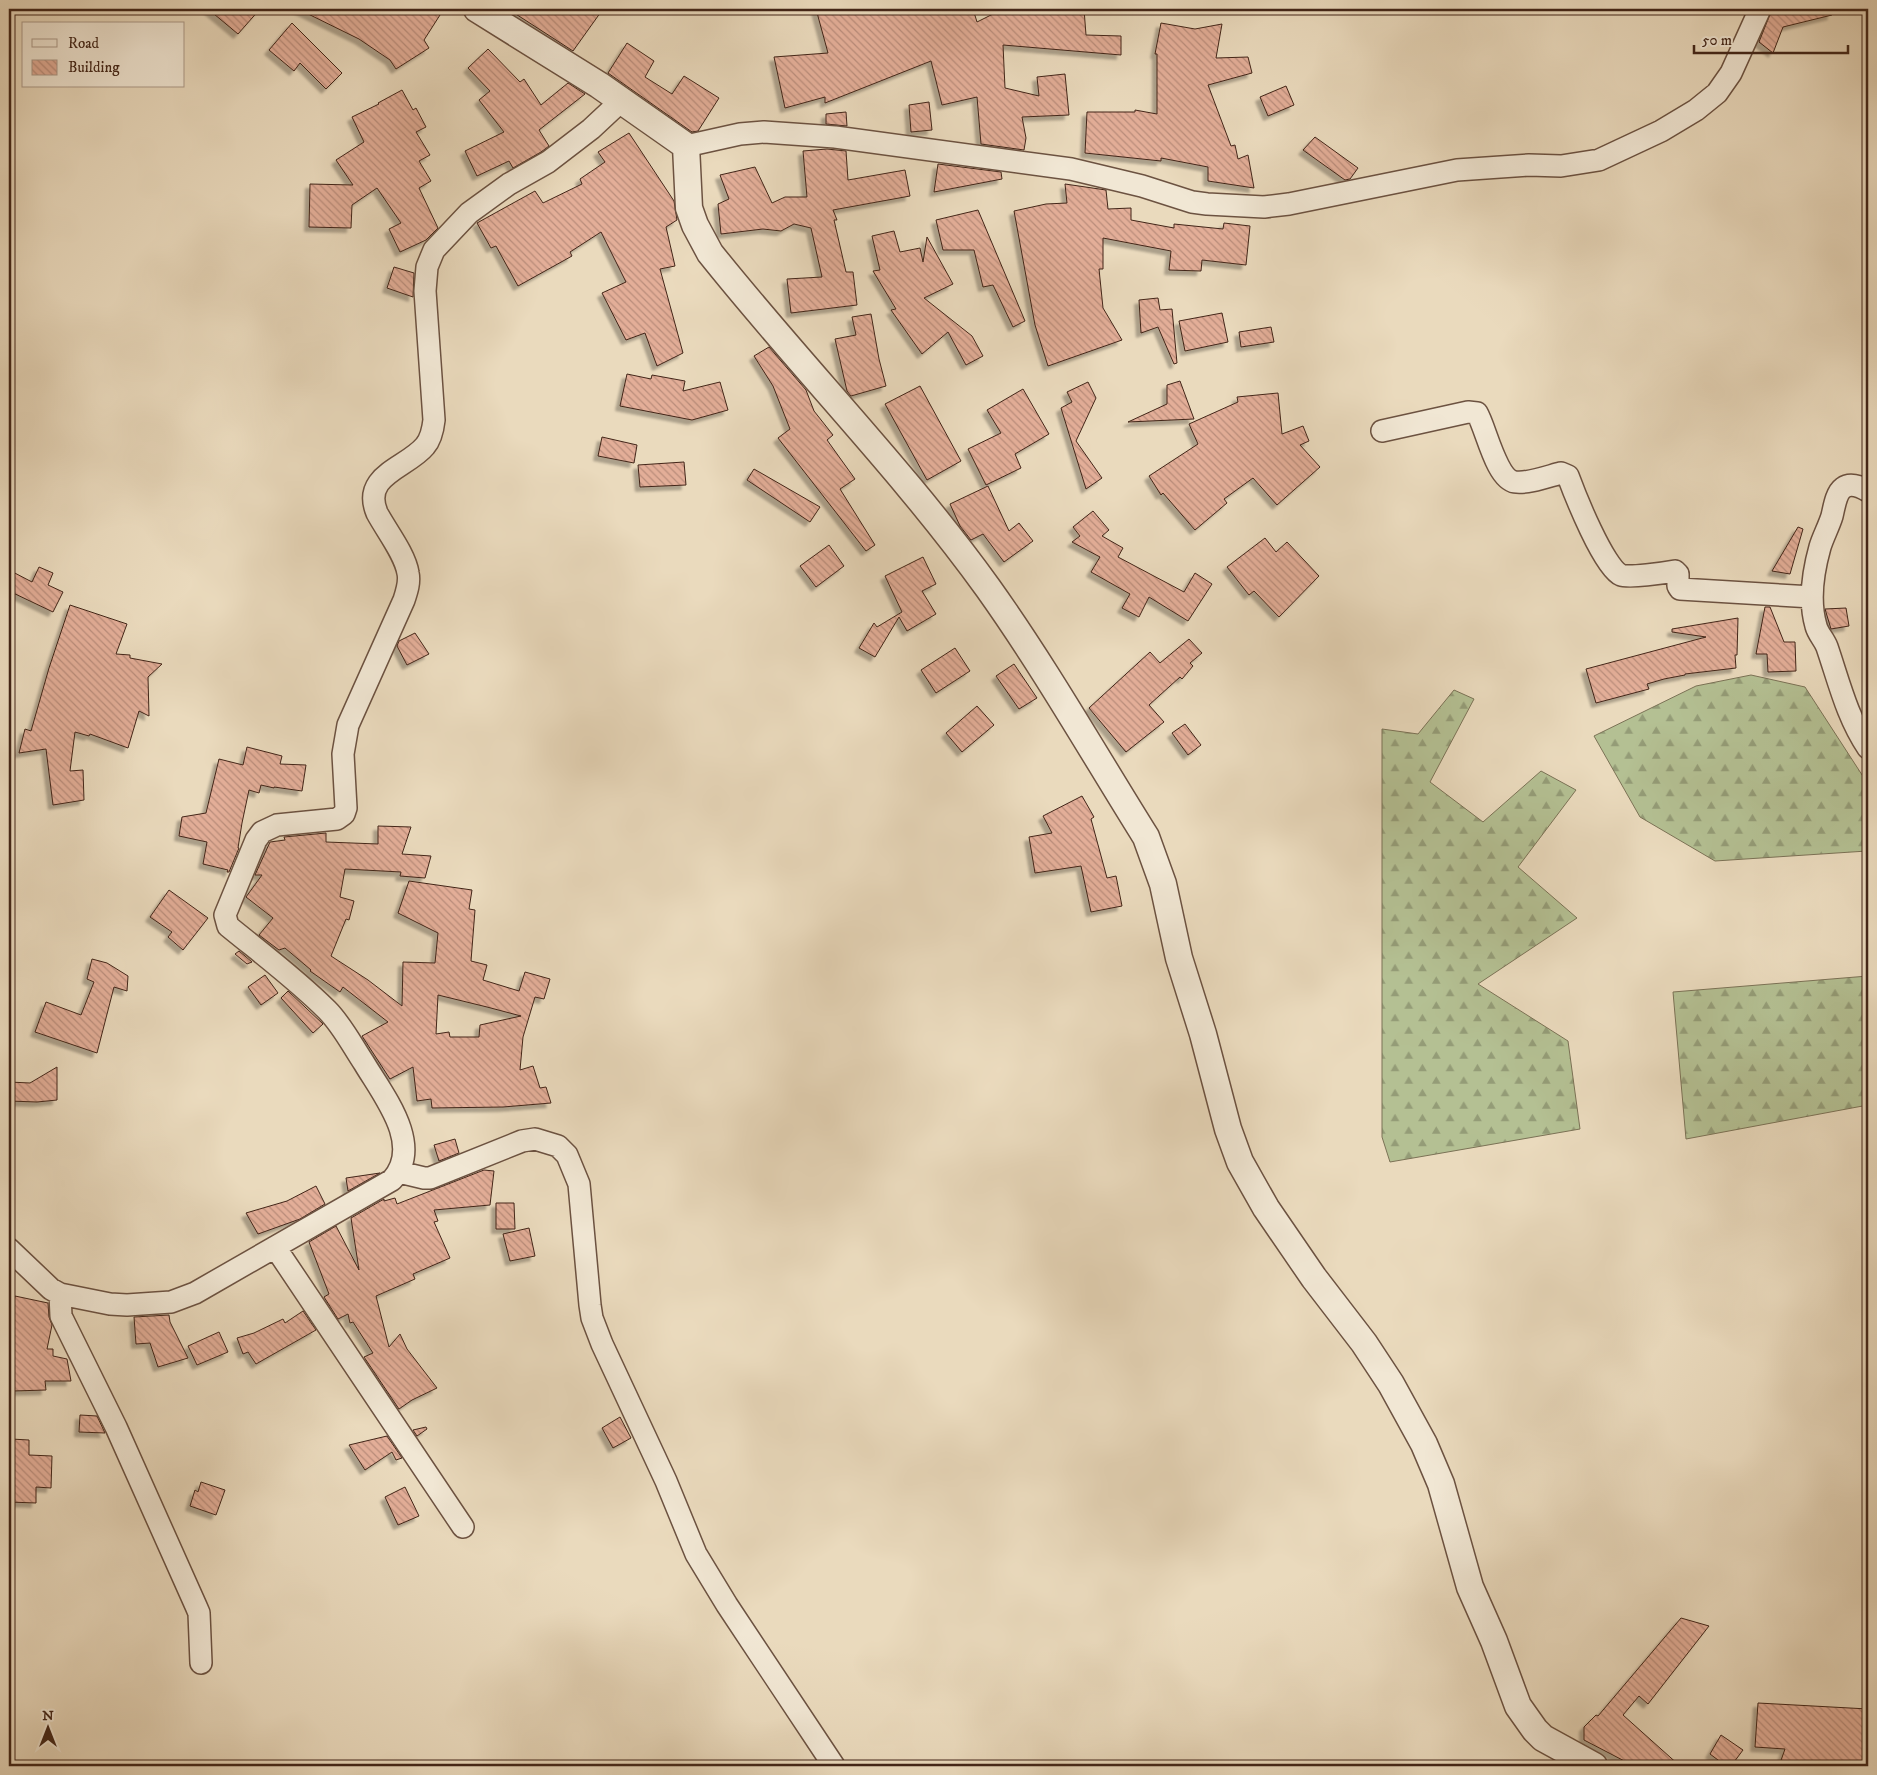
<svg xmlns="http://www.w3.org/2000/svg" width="1877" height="1775" font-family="'IM FELL DW Pica',serif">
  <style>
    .forest { fill: url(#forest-firs); stroke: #7b7256 }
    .building { fill: url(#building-back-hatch); stroke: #422518; fill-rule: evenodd; filter: url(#shadow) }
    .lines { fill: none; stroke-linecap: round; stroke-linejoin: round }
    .minor-casing { stroke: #6c5241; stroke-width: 24 }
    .tertiary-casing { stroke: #6c5241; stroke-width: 29 }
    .minor { stroke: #f1e7d4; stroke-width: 21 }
    .tertiary { stroke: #f1e7d4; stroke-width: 26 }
  </style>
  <defs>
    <pattern id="forest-firs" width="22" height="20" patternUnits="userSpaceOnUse" patternTransform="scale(1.25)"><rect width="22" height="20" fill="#b4c093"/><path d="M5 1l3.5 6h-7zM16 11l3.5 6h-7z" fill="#949c77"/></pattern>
    <pattern id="building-back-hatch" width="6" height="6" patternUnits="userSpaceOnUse" patternTransform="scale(1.25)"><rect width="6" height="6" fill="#e3ae98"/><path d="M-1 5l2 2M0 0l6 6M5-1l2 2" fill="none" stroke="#ba8d7b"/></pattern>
    <filter id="shadow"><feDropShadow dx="-4.5" dy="4.5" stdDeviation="1" flood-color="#0004"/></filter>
  </defs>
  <rect width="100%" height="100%" fill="#eadabd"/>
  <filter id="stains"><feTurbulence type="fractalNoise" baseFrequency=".004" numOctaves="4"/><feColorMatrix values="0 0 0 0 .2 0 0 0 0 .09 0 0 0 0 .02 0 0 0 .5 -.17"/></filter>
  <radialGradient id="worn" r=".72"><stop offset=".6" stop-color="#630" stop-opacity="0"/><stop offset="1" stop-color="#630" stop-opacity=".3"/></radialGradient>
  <path class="forest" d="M 1751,675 L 1805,687 L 1866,781 L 1868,781 L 1868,854 L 1867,851 L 1715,861 L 1640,817 L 1594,736 L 1696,686 Z
    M 1454,690 L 1474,699 L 1430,782 L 1483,822 L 1541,771 L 1576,790 L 1518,867 L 1577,918 L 1478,984 L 1568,1041 L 1580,1129 L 1390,1162 L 1382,1137 L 1382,729 L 1418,734 Z
    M 1868,976 L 1868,1105 L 1686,1139 L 1673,992 Z"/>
  <path class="building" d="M 208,9 L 260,9 L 238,34 Z
    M 298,9 L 430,9 L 440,15 L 424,40 L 429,48 L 396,69 L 390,60 L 359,39 Z
    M 508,9 L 603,9 L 573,51 Z
    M 816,9 L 973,9 L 977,22 L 1003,9 L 1084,9 L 1086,35 L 1121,36 L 1121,55 L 1003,45 L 1005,88 L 1039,96 L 1037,77 L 1065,74 L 1069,115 L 1022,117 L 1026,138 L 1024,150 L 981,144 L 977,97 L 942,105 L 931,61 L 825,103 L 825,97 L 785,108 L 774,57 L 828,53 Z
    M 1772,9 L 1831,9 L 1832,15 L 1783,27 L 1773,53 L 1759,42 Z
    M 292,23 L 342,73 L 326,89 L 300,63 L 294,71 L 269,50 Z
    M 1161,23 L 1195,29 L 1222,24 L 1216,58 L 1248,57 L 1252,73 L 1208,85 L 1231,146 L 1235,145 L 1238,159 L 1248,155 L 1254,188 L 1208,181 L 1208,167 L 1161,158 L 1161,161 L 1085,153 L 1087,112 L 1135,112 L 1135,110 L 1157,114 L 1157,54 L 1155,54 Z
    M 627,43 L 654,61 L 645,77 L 672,94 L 684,76 L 719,98 L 698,131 L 692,132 L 608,73 Z
    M 488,49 L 520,82 L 524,79 L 541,105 L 568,83 L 585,94 L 539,130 L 549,146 L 541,152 L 513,168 L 509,161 L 477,176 L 465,151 L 504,132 L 479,100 L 490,91 L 468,68 Z
    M 1286,86 L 1294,105 L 1268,116 L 1260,97 Z
    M 402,90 L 413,110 L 416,108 L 426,127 L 416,132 L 430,155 L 419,161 L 431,181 L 419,188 L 438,228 L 426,240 L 400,252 L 389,229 L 401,223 L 377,188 L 352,205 L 351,228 L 309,227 L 310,184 L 353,185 L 336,160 L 364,142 L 352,117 L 379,104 L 378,103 Z
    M 929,102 L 932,130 L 911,132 L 909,105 Z
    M 846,112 L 847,126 L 826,124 L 826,114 Z
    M 629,133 L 674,201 L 677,220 L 666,227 L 675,266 L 660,269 L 683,353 L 657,366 L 645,333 L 626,340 L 602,293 L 626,282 L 601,232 L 570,252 L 572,256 L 518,286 L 496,246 L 491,248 L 477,223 L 535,191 L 543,203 L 582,184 L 580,179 L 605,162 L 598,152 Z
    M 1315,137 L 1358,168 L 1350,179 L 1345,180 L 1303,150 Z
    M 827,149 L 846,151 L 848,180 L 905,170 L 910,196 L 833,210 L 837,220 L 834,220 L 846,272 L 853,272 L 857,305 L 791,313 L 787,279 L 822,277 L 811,228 L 794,224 L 781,231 L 763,229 L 721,234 L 718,204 L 729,199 L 720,175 L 755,167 L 772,203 L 785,197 L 807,197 L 803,151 Z
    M 938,164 L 1001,172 L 1002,179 L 934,192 Z
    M 1065,184 L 1106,190 L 1108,209 L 1131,208 L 1131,220 L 1174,228 L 1174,224 L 1223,229 L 1224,223 L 1250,226 L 1246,265 L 1202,260 L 1201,271 L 1169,270 L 1171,251 L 1103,238 L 1103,269 L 1099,269 L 1103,308 L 1122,340 L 1048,366 L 1035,325 L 1014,211 L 1046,204 L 1067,203 Z
    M 978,210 L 1025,321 L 1013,327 L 993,285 L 983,287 L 974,250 L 943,250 L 936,220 Z
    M 894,231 L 900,252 L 920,248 L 923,262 L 927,237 L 953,284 L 924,298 L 972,336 L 983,356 L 966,365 L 948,332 L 922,354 L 891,310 L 896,309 L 873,271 L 880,270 L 872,236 Z
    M 394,267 L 414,273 L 413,297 L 387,288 Z
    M 1158,298 L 1160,310 L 1172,309 L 1177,363 L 1174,364 L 1158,327 L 1141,333 L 1139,300 Z
    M 1222,313 L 1228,342 L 1185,351 L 1179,321 Z
    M 871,314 L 879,359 L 886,386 L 851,396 L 847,391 L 835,339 L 856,335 L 852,317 Z
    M 1271,327 L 1274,342 L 1241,347 L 1239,332 Z
    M 769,347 L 806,390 L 814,411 L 833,435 L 827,440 L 855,479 L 840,489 L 875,545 L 866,551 L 778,438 L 790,429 L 773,386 L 754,356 Z
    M 627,374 L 651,379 L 652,375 L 685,381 L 683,391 L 720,382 L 728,410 L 692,420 L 620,406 Z
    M 1180,381 L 1194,419 L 1128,422 L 1167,404 L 1167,385 Z
    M 1088,382 L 1096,398 L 1076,441 L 1102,478 L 1086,489 L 1061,408 L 1072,402 L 1067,392 Z
    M 920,386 L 961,461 L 927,480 L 885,404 Z
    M 1023,389 L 1049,434 L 1015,454 L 1021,468 L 986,485 L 968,449 L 1001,433 L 987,410 Z
    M 1278,393 L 1282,434 L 1303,426 L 1309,441 L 1300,445 L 1320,467 L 1277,505 L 1253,478 L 1224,499 L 1227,503 L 1195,530 L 1163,493 L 1161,495 L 1149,476 L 1198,444 L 1189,424 L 1238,402 L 1237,397 Z
    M 602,437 L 637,445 L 634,463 L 598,456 Z
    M 684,462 L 686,485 L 640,487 L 638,465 Z
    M 754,469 L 820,507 L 810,522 L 747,480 Z
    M 988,486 L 1009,531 L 1019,523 L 1033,541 L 1004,562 L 983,534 L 971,540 L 960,526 L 950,504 Z
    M 1093,511 L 1109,530 L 1102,536 L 1123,548 L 1118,557 L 1184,592 L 1195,573 L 1212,584 L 1188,621 L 1149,597 L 1139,617 L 1122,608 L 1130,594 L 1091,572 L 1100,557 L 1072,542 L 1080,536 L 1073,527 Z
    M 1798,527 L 1803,529 L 1790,574 L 1772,571 Z
    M 1265,538 L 1276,552 L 1287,542 L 1319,576 L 1279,617 L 1254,591 L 1249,595 L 1227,567 Z
    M 829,545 L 844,566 L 816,587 L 800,566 Z
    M 923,557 L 936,584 L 922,591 L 936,614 L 907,631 L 899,617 L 875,657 L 859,648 L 874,623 L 877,627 L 902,612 L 885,576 Z
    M 39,567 L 53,573 L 48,585 L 63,592 L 53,612 L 9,591 L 9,570 L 32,582 Z
    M 70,605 L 127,624 L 116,654 L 130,655 L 130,658 L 162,664 L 148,677 L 149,716 L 139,711 L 128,748 L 90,734 L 89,736 L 75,732 L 70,771 L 83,770 L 84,800 L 53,805 L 46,749 L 19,753 L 25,729 L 31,731 L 49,668 Z
    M 1765,607 L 1770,607 L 1784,642 L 1795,642 L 1796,671 L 1768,672 L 1767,654 L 1756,654 Z
    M 1846,608 L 1849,626 L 1831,629 L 1825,609 Z
    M 1738,618 L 1737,655 L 1735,655 L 1736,668 L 1685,674 L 1685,675 L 1664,679 L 1647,684 L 1649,689 L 1596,703 L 1586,669 L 1706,637 L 1672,632 L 1672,629 Z
    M 415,633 L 429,654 L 407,665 L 397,646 L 399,641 Z
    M 1189,639 L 1202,653 L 1190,663 L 1193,666 L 1182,679 L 1180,677 L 1149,705 L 1164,722 L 1126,752 L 1089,708 L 1150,652 L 1160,663 Z
    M 955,648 L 970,671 L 936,693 L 921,670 Z
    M 1014,664 L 1037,698 L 1019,709 L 996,676 Z
    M 977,706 L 994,725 L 962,752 L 946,733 Z
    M 1185,724 L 1201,745 L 1188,755 L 1172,733 Z
    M 247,747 L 282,756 L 280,764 L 306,765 L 302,791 L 274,787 L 274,788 L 261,785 L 259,793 L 249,790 L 242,823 L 238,848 L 239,848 L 229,872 L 227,872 L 228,870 L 203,864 L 207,842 L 179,836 L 182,817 L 206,813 L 219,759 L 243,765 Z
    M 1082,796 L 1094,817 L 1091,819 L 1107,878 L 1116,876 L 1122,906 L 1091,912 L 1081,866 L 1035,873 L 1029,837 L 1052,833 L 1043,816 Z
    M 378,826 L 411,827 L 402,854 L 431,856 L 425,878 L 400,876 L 401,872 L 345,869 L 340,897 L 354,901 L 349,920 L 346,919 L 331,956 L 368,980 L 402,1006 L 403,962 L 435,963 L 438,933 L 398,913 L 409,881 L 472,890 L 469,909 L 475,910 L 471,961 L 487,965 L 483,980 L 519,991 L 525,972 L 550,979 L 544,999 L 535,997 L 523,1037 L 520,1070 L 533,1066 L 540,1088 L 546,1087 L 551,1103 L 503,1107 L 432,1108 L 431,1099 L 417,1101 L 413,1067 L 390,1079 L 362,1036 L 388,1022 L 343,987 L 340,992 L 310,971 L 311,970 L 285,948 L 279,950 L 259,935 L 273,918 L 246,897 L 262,875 L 255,875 L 270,842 L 285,840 L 284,837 L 326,833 L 326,842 L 378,844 ZM 438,995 L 487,1007 L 521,1016 L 480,1025 L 479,1037 L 450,1037 L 449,1032 L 436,1034 Z
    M 169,890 L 208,918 L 183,950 L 168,937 L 172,932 L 150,917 Z
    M 239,951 L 245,956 L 252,962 L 247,964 L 235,954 Z
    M 92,959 L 107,963 L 128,976 L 127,991 L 114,987 L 97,1053 L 35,1032 L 46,1002 L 81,1015 L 94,982 L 87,979 Z
    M 265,975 L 278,993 L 261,1005 L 248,987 Z
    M 288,991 L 323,1024 L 313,1033 L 281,998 Z
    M 57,1067 L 57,1100 L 37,1102 L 9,1101 L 9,1082 L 30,1083 Z
    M 455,1139 L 459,1153 L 439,1161 L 434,1145 Z
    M 484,1170 L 494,1171 L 490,1205 L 434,1210 L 438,1221 L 434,1222 L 450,1258 L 413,1274 L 415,1279 L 376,1296 L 389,1347 L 400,1334 L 407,1349 L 437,1388 L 412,1400 L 399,1409 L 364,1357 L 373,1353 L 353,1322 L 350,1323 L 348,1314 L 338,1319 L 324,1297 L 329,1294 L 309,1242 L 336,1226 L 359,1270 L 351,1218 L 384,1199 L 384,1201 L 395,1198 L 397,1204 Z
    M 380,1173 L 348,1191 L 346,1178 Z
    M 316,1186 L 325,1204 L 300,1219 L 258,1234 L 246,1213 L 287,1201 Z
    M 496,1203 L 514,1203 L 515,1229 L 496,1229 Z
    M 529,1228 L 535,1256 L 510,1261 L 503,1234 Z
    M 15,1296 L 48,1303 L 49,1317 L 52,1325 L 47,1349 L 53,1349 L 53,1356 L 67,1359 L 71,1381 L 45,1381 L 46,1390 L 13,1391 L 12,1364 L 9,1364 L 9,1326 Z
    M 303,1311 L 316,1330 L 256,1364 L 248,1352 L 243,1354 L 237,1338 L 254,1333 L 283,1319 L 285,1323 Z
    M 169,1315 L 170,1322 L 188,1358 L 158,1367 L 150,1343 L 136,1344 L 134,1317 Z
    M 219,1332 L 228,1352 L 197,1365 L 188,1346 Z
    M 80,1415 L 97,1416 L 105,1433 L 79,1432 Z
    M 620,1417 L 631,1438 L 613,1448 L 602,1428 Z
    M 426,1427 L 427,1429 L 417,1436 L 413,1430 Z
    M 387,1436 L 402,1458 L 396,1460 L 392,1452 L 365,1470 L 349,1445 Z
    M 11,1439 L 29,1440 L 29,1455 L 52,1456 L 51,1488 L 36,1487 L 36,1503 L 9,1502 Z
    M 201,1482 L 225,1490 L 216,1515 L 190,1506 L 195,1490 L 198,1492 Z
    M 405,1487 L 419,1516 L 398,1525 L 385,1497 Z
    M 1681,1618 L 1709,1626 L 1648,1704 L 1639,1696 L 1623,1715 L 1680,1766 L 1634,1766 L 1584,1740 L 1584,1727 L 1596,1715 L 1598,1716 Z
    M 1758,1703 L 1868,1709 L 1868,1766 L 1779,1766 L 1785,1749 L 1755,1747 Z
    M 1721,1735 L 1743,1750 L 1731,1766 L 1726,1766 L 1710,1754 Z"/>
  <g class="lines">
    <g class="minor-casing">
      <path id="minor" d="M 686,146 L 740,134 L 764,132 L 835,137 L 1071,169 L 1142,186 L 1192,202 L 1207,204 L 1264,207 L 1289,204 L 1457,170 L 1529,165 L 1561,166 L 1599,160 L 1661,131 L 1696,110 L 1717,93 L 1731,73 L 1760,9
        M 1382,431 L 1468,412 L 1477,413 C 1486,428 1496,479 1515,482 C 1527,484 1549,476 1561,473 L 1568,476 C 1575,495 1604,568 1621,575 C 1629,578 1664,573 1675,571 L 1678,574 L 1678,586 L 1680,589 L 1812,597
        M 1868,491 C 1861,487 1851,482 1843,488 C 1836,493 1834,508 1832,516 C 1829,526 1823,537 1820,547 C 1813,572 1809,602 1816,626 C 1818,634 1824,639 1827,647 C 1839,682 1847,717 1868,748
        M 399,1172 L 424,1178 L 430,1178 L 522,1141 L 535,1139 L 558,1146 L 567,1155 L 579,1184 L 590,1305 L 592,1318 L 602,1344 L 666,1481 L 696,1554 L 727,1605 L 834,1766
        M 275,1247 L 463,1527
        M 9,1249 L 51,1289 L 60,1294 L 110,1304 L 127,1305 L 171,1302 L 195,1293 L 392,1180 C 424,1145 383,1095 364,1063 C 352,1045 342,1025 327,1010 C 296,979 261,953 228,926 L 225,915 L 256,840 L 262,832 L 277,825 L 337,819 L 344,814 L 346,808 L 343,754 L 348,725 L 404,600 C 407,591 410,582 408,573 C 405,554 386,530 377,513 C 361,475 407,468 425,446 C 431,439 433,429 434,420 L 425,291 L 427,267 L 434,250 L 469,213 L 509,184 L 548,162 L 591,129 L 621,101
        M 60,1294 L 61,1316 L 116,1427 L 196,1606 L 199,1613 L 201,1663"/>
    </g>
    <g class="tertiary-casing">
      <path id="tertiary" d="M 477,9 L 599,85 L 686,146 L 689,208 L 695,225 L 710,253 C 800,366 903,470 988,588 C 1045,668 1094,754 1146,837 L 1163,884 L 1179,958 L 1203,1034 L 1228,1129 L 1240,1162 L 1266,1208 L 1314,1278 L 1364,1343 L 1391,1384 L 1424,1444 L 1441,1484 L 1470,1587 L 1494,1641 L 1518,1706 L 1535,1730 L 1543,1738 L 1594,1766"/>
    </g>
    <use href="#minor" class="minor"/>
    <use href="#tertiary" class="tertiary"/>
  </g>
  <rect width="1877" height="1775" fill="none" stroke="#eadabd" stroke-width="30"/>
  <rect x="10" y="10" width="1857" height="1755" fill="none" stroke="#422518" stroke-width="2.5"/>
  <rect x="15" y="15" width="1847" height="1745" fill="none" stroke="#422518"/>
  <rect x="22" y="22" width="162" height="65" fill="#f1e7d4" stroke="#ab9989"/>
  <rect x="32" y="39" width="25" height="8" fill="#f1e7d4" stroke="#ab9989"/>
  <text x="68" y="48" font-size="15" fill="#422518">Road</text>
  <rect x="32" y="60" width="25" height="15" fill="url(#building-back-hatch)" stroke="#ab9989"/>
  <text x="68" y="72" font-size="15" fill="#422518">Building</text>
  <g transform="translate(48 1728)" stroke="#f1e7d4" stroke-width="4" paint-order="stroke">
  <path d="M0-4L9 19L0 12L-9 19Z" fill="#422518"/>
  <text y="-8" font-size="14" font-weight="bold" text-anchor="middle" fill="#422518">N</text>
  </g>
  <path d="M1694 45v8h154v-8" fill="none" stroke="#422518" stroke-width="2.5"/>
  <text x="1702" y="45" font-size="15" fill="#422518" stroke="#f1e7d4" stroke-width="4" paint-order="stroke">50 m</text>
  <rect width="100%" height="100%" filter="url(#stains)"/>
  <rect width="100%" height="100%" fill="url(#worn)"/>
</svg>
